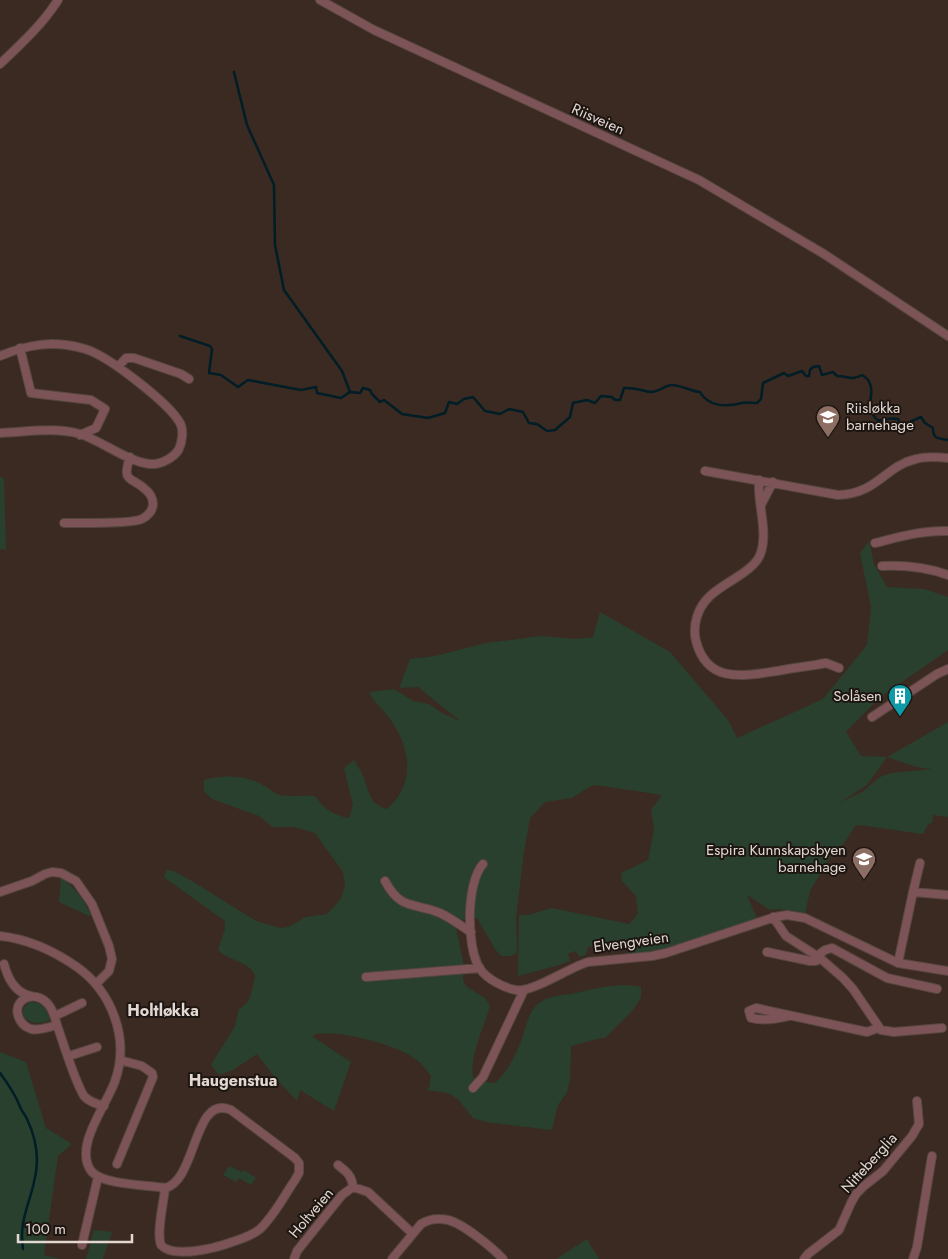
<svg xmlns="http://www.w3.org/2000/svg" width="948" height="1259" font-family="Jost,sans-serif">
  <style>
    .green { fill: #28402d; fill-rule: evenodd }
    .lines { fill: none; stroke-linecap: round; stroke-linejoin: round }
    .stream { stroke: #011d26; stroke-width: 2.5 }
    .minor-casing { stroke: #56463d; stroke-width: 10 }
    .minor { stroke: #7c5357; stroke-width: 8 }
    .labels { text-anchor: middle; stroke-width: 4; stroke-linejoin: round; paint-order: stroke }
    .street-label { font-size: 15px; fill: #e3d7d1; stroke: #1c1511 }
    .poi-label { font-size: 15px; fill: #e3d7d1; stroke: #1c1511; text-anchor: end }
    .neighbourhood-label { font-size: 16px; font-weight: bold; fill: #e3d7d1; stroke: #1c1511 }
  </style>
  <rect width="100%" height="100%" fill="#3b2a21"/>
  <path class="green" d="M 0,476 L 4,479 L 6,550 L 0,549 Z
    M 869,541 L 874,564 L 887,587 L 924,589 L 948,597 L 948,650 L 879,698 L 846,732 L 861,756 L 887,757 L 948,722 L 948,817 L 933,815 L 932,823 L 928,824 L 924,833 L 922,834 L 860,825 L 855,826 L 845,842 L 830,857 L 810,891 L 805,915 C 793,910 783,908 770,910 L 747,895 L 757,918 L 669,948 L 629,955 L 626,940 L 588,947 L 586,955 L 579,957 L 576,951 L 568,954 L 570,961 L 556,966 L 518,976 L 519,915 L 528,915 L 552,908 L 629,924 L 638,914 L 636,896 L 622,881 L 621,873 L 648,860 L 654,829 L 651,810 L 662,795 L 596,785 L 589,787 L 572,798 L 545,802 L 530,818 L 524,852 L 516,918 L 517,953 L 511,956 L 501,956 L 495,949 L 477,918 L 461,920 L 456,927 L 463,962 L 463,980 L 467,987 L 485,998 L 490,1005 C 484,1030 470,1051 473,1077 L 479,1081 L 495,1083 C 507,1072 515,1057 521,1041 C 526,1029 528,1011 539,1003 C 551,994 566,996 580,992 C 604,987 616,983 641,987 L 641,998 L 632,1011 L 605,1038 L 601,1038 L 571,1046 L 570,1079 L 567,1092 L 558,1105 L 552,1130 L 486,1122 L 473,1118 L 458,1099 L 448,1093 L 426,1090 L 429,1088 L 431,1076 C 427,1071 423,1065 418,1061 C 399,1045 340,1030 315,1034 L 313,1037 L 351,1062 L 334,1111 L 300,1090 L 297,1101 L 275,1078 L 257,1054 L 233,1070 L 219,1075 L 211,1065 L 235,1026 L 239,1009 C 247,1004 250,1000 252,990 C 253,986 254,982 255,978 C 255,963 226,960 218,950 L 225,929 L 225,921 L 165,878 L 164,876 L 167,870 L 174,871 L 192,881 L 256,921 L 280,928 L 288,927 L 306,917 L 327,914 L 340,900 L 345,886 L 343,872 L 315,833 L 294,827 L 273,827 L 259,816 L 212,799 L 204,791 L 204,780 C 219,775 241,775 257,782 C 265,785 272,792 280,795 C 285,797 307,795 315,796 C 324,809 333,815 349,818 L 353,805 L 344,768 L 354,760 C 357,766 362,772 364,778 C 369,793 370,804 387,809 C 418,782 410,743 386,714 C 380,706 373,701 369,692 L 394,689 L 413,701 L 429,704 L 442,713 L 460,721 L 418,687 L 399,688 L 410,659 L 435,656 L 486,643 L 541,636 L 576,639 L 593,637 L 600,612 L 670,652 L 728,720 L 737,738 L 823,699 L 867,645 L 871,607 L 860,553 ZM 887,757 L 916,767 L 932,769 L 891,773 L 880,777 L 862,792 L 839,803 L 867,785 Z
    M 61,878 C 77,889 83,898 91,915 L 89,916 L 59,902 Z
    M 30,1002 C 42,1001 48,1010 50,1020 C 31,1029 12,1014 30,1002 Z
    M 0,1052 L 26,1062 L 46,1128 L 72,1144 L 58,1156 L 44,1255 L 60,1259 L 0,1259 Z
    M 229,1166 L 242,1172 L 244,1170 L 256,1178 L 251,1185 L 239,1178 L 236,1182 L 223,1175 Z
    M 94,1230 L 112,1232 L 103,1259 L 86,1259 Z
    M 587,1239 L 599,1259 L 556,1259 Z"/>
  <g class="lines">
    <path class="stream" d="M 234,72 L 247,125 L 274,185 L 275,245 L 284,290 L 342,371 L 350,392
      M 180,336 L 210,346 L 212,349 L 209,373 L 221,375 L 238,387 L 248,380 L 301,390 L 316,387 L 317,393 L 341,398 L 350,392 L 360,393 L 363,388 L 370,390 L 372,394 L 380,402 L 384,400 L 402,414 L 428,418 L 445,413 L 449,402 L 457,404 L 464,399 L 473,397 L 485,411 L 500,414 L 509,409 L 523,412 L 529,423 L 537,424 L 547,431 L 555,430 L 570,417 L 573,403 L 587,400 L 595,403 L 601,396 L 612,397 L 615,400 L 620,400 L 624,388 C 633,387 643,391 651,392 C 660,392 666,384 673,385 C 683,386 690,391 700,392 C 708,407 727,407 742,403 C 746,402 752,403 757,403 L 761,399 L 763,383 L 784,373 L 788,376 L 802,371 L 806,376 L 809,376 L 810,370 L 813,367 L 819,366 L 822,375 L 833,372 L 837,376 C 849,376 850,381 862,375 C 874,381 872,396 869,406 C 879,431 881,415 898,419 L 900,425 L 903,425 L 921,417 L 925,423 L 933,428 C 933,440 938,438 948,440
      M 0,1073 C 9,1085 16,1096 21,1109 C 23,1113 26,1116 27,1119 C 37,1140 40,1160 34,1182 C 28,1209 19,1221 23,1249"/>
    <g class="minor-casing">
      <path id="minor" d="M 320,0 L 374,30 L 699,180 L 824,254 L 948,336
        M 0,64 C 21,44 42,25 58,0
        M 20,348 L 31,393 L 91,400 L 105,409 L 96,428 L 80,435
        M 0,356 C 29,344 54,340 85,349 C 107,355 169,403 180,423 C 184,430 182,442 179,449 C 174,458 160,465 150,464 C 128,462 102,441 80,434 C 55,427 26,432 0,433
        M 118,367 L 126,358 L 134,358 L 181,374 L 189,379
        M 705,471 L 838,495 C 877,494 885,466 916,459 C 926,456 938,457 948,458
        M 759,480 C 757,504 769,532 760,555 C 753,572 723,583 710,596 C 698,607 692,625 696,641 C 707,684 743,676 777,671 C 794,668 810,666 826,663 L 839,668
        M 761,505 L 773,482
        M 64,523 C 79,523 132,524 142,519 C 148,516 153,510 153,504 C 153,499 150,493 146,490 C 132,476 121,484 130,457
        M 875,543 C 899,537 923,530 948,531
        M 882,566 C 905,565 926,567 948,575
        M 872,717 L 937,674 L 948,669
        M 483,864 C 466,883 466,947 480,969 C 487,979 504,988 516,990 C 532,993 570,967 588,962 L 652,956 L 666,953 L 775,917 L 787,915 L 805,918 L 898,963 L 948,971
        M 385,881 C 401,911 414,902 440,913 C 451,918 461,926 471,932
        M 0,892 L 32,881 L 45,874 L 52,872 L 61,873 L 76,881 L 92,904 L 109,946 L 112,959 L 109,971 L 96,984
        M 913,892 L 920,863
        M 773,917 L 786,936 L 820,958 L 843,978 L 853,989 L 881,1030 L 894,1032 L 942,1028
        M 0,936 C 28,939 54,951 77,967 C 112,992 130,1039 115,1081 C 107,1105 72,1148 92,1172 C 104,1185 148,1185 165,1188 C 197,1181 193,1093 231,1110 L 295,1158 L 299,1163 L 299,1173 L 295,1180 C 284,1196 274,1216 260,1229 C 252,1236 241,1239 232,1242 C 216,1248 173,1259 161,1245 C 156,1233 164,1201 165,1188
        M 767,952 L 810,961 L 816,961 L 820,958
        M 817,956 L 825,950 L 832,948 L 887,978 L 937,989
        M 898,963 L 913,892 L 948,895
        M 4,964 C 8,979 15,993 31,996
        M 366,977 L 480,968
        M 55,1016 L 82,1003
        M 789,1016 C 777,1019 763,1021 751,1018 L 749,1011 L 756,1008 L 867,1032 L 878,1028
        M 57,1025 C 49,1027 40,1031 31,1029 C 19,1025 11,1008 24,999 C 32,994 42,997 48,1004 C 54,1011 55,1019 58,1028 C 64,1045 75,1082 84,1096 C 89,1102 97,1104 104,1106
        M 69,1056 L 97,1047
        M 473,1088 L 483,1077 L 524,990
        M 117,1164 L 153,1077 L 152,1073 L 142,1066 L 120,1060
        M 338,1165 C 347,1172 352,1176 353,1187
        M 82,1245 L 98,1177
        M 294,1259 L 297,1251 L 342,1195 L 353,1187 L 368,1192 L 412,1233
        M 392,1259 L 421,1224 C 429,1219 439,1218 448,1220 C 462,1223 493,1248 503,1259
        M 804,1259 L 808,1254 L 839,1230 L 851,1203 L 856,1194 L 864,1186 L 883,1171 L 912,1136 L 919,1124 L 917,1101
        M 913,1259 L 917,1247 L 932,1156"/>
    </g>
    <use href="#minor" class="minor"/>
  </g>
  <defs>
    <g id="school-pin" transform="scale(1.25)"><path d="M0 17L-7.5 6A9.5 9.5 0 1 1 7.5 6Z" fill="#8d6e63" stroke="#1c1511"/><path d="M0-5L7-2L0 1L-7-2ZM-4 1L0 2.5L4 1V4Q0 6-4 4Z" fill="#fff"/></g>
    <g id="building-pin" transform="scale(1.25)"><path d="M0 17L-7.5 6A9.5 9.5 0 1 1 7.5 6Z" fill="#0f9aa8" stroke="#1c1511"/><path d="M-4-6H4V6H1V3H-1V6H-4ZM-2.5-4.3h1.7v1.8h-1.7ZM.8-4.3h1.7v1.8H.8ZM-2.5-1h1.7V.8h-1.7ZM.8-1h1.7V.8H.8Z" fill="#fff"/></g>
  </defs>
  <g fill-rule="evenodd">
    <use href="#school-pin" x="828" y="417"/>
    <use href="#building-pin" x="900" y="696"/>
    <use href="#school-pin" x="864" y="859"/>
  </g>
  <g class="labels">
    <g class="street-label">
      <text transform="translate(598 119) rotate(24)" y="5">Riisveien</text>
      <text transform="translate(631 942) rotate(-8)" y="5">Elvengveien</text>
      <text transform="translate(869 1163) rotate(-48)" y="5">Nitteberglia</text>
      <text transform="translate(311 1213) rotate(-50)" y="5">Holtveien</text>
    </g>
    <g class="poi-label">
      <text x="846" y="413" text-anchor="start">Riisløkka<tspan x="846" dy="17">barnehage</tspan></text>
      <text x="882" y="701">Solåsen</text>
      <text x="846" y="855">Espira Kunnskapsbyen<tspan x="846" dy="17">barnehage</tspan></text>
    </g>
    <g class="neighbourhood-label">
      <text x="163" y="1016">Holtløkka</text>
      <text x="233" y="1086">Haugenstua</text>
    </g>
  </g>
  <path d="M18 1234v8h114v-8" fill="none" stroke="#e3d7d1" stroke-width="2.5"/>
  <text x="25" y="1234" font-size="15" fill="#e3d7d1" stroke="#1c1511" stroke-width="4" paint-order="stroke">100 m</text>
</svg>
